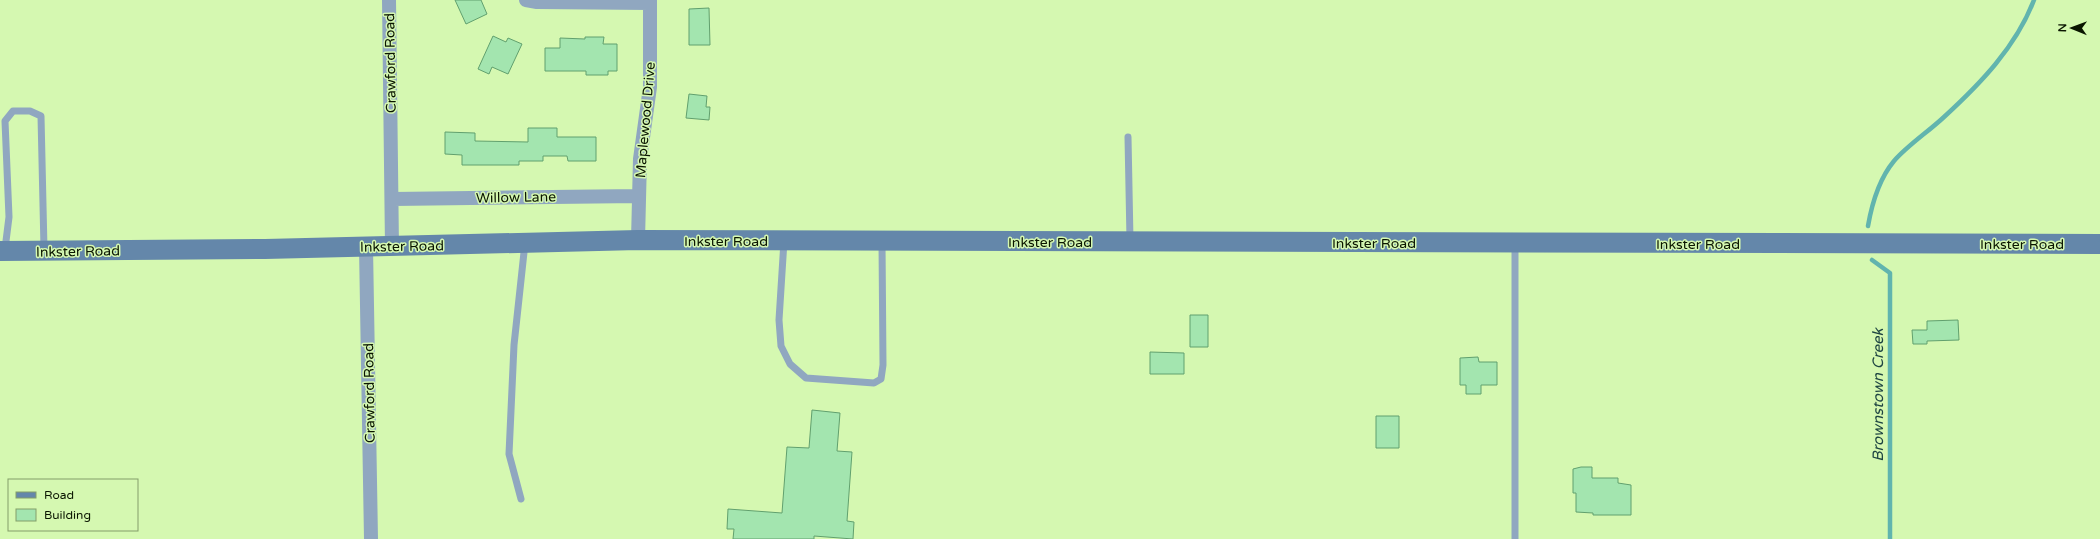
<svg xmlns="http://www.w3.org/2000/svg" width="2100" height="539" font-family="'Varela Round',sans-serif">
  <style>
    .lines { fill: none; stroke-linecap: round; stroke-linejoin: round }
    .stream { stroke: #61b4ae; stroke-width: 4.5 }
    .building { fill: #a3e5af; stroke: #61a06e }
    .lane { stroke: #90a7c0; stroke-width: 7 }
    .street { stroke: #90a7c0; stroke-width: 14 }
    .secondary { stroke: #6487aa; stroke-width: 20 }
    .labels { text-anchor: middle; stroke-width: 3; stroke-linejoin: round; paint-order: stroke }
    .street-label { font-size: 14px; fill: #0a1500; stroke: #d5f8b1 }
    .water-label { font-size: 15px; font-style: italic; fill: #1e4542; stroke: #d5f8b1 }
  </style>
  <rect width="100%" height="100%" fill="#d5f8b1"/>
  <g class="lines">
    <path class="stream" d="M 1868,226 C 1872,203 1879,179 1894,161 C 1908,145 1928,132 1944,117 C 1980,84 2016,47 2034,0
      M 1872,260 L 1890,273 L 1890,539"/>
  </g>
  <path class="building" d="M 455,0 L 481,0 L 487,14 L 466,24 Z
    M 709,8 L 710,45 L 689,45 L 689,9 Z
    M 493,36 L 506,42 L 508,38 L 522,44 L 508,74 L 492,67 L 489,74 L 478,69 Z
    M 585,37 L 604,37 L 603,44 L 617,44 L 617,71 L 608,71 L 608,75 L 586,75 L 586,71 L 545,71 L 545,48 L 560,48 L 560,38 L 585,39 Z
    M 689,94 L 707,96 L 706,107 L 710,107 L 709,120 L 686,118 Z
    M 528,128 L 557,128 L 557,137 L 596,137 L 596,161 L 568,161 L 567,156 L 543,156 L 543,161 L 519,161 L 519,165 L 462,165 L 462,155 L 445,154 L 445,132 L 475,133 L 475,141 L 528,142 Z
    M 1190,315 L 1208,315 L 1208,347 L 1190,347 Z
    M 1958,320 L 1959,340 L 1927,341 L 1927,344 L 1913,344 L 1912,330 L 1927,330 L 1927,321 Z
    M 1150,352 L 1184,353 L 1184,374 L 1150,374 Z
    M 1478,357 L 1479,362 L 1497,362 L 1497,385 L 1481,385 L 1481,394 L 1466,394 L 1466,385 L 1460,385 L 1460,358 Z
    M 812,410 L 840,413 L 837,451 L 852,452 L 847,521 L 854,522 L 853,539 L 814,536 L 814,539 L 733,539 L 734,529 L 727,529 L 728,509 L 782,513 L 787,447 L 809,448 Z
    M 1376,416 L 1399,416 L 1399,448 L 1376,448 Z
    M 1581,467 L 1592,467 L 1592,478 L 1618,478 L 1618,483 L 1631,485 L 1631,515 L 1593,515 L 1593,513 L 1576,512 L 1576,493 L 1573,493 L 1573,469 Z"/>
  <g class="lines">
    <path class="lane" d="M 1128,137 L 1130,240
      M 784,241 L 779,320 L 781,346 L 790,364 L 806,378 L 874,383 L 881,379 L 883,365 L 882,242
      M 5,249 L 9,217 L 5,121 L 13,111 L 30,111 L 41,116 L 44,249
      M 521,499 L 509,454 L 514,345 L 525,243
      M 1515,539 L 1515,244"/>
    <path class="street" d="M 389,0 L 392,247
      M 526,0 L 537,2 L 650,3
      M 393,199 L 639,196
      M 638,240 L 640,159 L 650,87 L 650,0
      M 366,247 L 371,539"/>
    <path class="secondary" d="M 0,251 L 265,249 L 638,240 L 2100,244"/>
  </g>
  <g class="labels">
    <g class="street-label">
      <text transform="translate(390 63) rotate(-91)" y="5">Crawford Road</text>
      <text transform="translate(645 120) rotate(-85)" y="5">Maplewood Drive</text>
      <text transform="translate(516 197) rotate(-1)" y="5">Willow Lane</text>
      <text x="726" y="246">Inkster Road</text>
      <text x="1050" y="247">Inkster Road</text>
      <text x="1374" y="248">Inkster Road</text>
      <text x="1698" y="249">Inkster Road</text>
      <text x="2022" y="249">Inkster Road</text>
      <text transform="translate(402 246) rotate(-1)" y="5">Inkster Road</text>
      <text transform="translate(78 251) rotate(-1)" y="5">Inkster Road</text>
      <text transform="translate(369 393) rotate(-91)" y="5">Crawford Road</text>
    </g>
    <g class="water-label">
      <text transform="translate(1878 395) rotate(-90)" y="5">Brownstown Creek</text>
    </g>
  </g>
  <rect x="8" y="479" width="130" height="52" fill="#d5f8b1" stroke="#849d6a"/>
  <rect x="16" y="492" width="20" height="6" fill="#6487aa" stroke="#849d6a"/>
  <text x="44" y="499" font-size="12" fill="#0a1500">Road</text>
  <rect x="16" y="509" width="20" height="12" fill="#a3e5af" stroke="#849d6a"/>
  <text x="44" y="519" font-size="12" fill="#0a1500">Building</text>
  <g transform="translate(2072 28) rotate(271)" stroke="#d5f8b1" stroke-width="3" paint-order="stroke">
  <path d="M0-3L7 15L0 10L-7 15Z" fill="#0a1500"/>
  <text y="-6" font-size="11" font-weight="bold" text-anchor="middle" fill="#0a1500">N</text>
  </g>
</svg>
